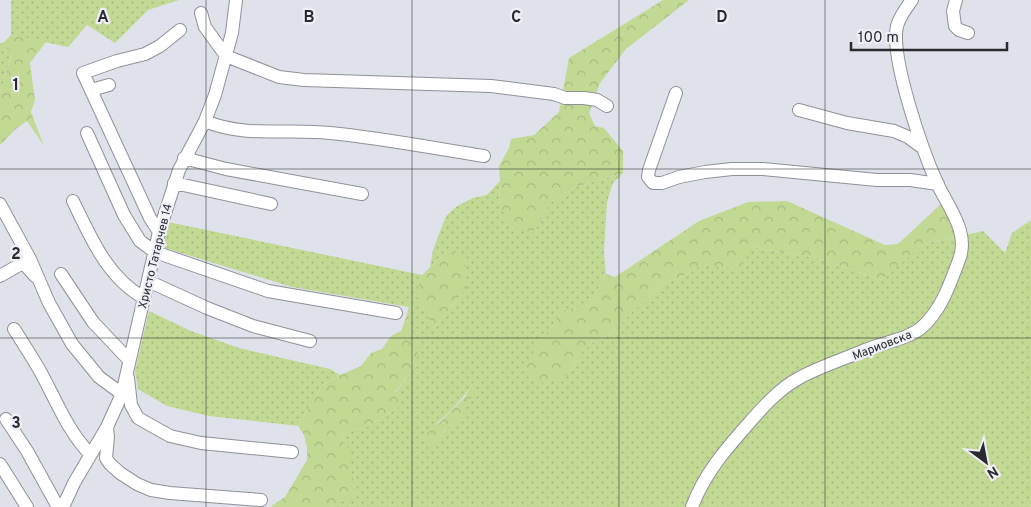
<svg xmlns="http://www.w3.org/2000/svg" width="1031" height="507" font-family="Overpass,sans-serif">
  <style>
    .grass { fill: url(#grass-dots); fill-rule: evenodd }
    .forest { fill: url(#forest-crowns) }
    .lines { fill: none; stroke-linecap: round; stroke-linejoin: round }
    .street-casing { stroke: #8f9199; stroke-width: 14 }
    .street { stroke: #fff; stroke-width: 12 }
    .grid { fill: none; stroke: #2a2b2e; stroke-width: 1; stroke-opacity: 0.55 }
    .labels { text-anchor: middle; stroke-width: 4.5; stroke-linejoin: round; paint-order: stroke }
    .street-label { font-size: 12px; fill: #2a2b2e; stroke: #eeeff8 }
    .grid-label { font-size: 16px; text-anchor: middle; font-weight: bold; fill: #2a2b2e; stroke: #eeeff8; stroke-width: 4.5; stroke-linejoin: round; paint-order: stroke }
  </style>
  <defs>
    <pattern id="grass-dots" width="8" height="8" patternUnits="userSpaceOnUse" patternTransform="scale(1.25)"><rect width="8" height="8" fill="#c2d994"/><path d="M2 2h.1M6 6h.1" fill="none" stroke="#a7ba80" stroke-width="1.8" stroke-linecap="round"/></pattern>
    <pattern id="forest-crowns" width="20" height="18" patternUnits="userSpaceOnUse" patternTransform="scale(1.25)"><rect width="20" height="18" fill="#c2d994"/><path d="M2 6a3 3 0 1 1 6 0M12 15a3 3 0 1 1 6 0" fill="none" stroke="#a7ba80"/></pattern>
  </defs>
  <rect width="100%" height="100%" fill="#e0e2eb"/>
  <path class="grass" d="M 11,0 L 179,0 L 148,10 L 115,43 L 87,25 L 68,47 L 11,35 Z
    M 0,43 L 3,43 L 12,52 L 0,93 Z
    M 623,173 L 613,183 L 607,202 L 604,252 L 606,274 L 590,305 L 563,310 L 524,367 L 567,376 L 583,350 L 593,342 L 612,334 L 630,314 L 668,281 L 680,278 L 701,265 L 752,247 L 818,258 L 881,280 L 923,244 L 983,231 L 1005,253 L 1012,233 L 1031,220 L 1031,507 L 331,507 L 333,505 L 344,443 L 342,436 L 348,430 L 365,428 L 400,406 L 395,393 L 411,373 L 418,343 L 413,335 L 406,317 L 409,307 L 292,287 L 165,248 L 162,244 L 168,222 L 422,275 L 419,290 L 434,328 L 466,289 L 441,257 L 430,267 L 433,250 L 446,216 L 457,206 L 473,198 L 487,195 L 500,181 L 499,204 L 533,233 L 550,203 L 575,187 ZM 473,383 L 457,423 L 449,426 L 440,437 L 426,435 C 429,432 430,428 434,426 C 449,413 462,400 473,383 Z
    M 149,311 L 191,331 L 239,348 L 330,369 L 340,375 L 322,386 L 298,426 L 209,416 L 167,406 L 138,389 L 135,371 Z"/>
  <path class="forest" d="M 663,0 L 689,0 L 626,49 L 600,83 L 589,113 L 595,126 L 604,128 L 623,151 L 623,173 L 575,187 L 550,203 L 533,233 L 510,226 L 499,204 L 500,181 L 499,166 L 509,148 L 511,139 L 534,135 L 559,112 L 569,58 Z
    M 11,35 L 46,42 L 30,63 L 35,100 L 31,112 L 44,146 L 27,121 L 17,128 L 0,145 L 0,93 L 12,53 L 3,43 Z
    M 787,201 L 885,245 L 898,244 L 942,203 L 954,230 L 954,237 L 923,244 L 881,280 L 818,258 L 752,247 L 739,269 L 701,265 L 680,278 L 668,281 L 630,314 L 612,334 L 593,342 L 583,350 L 567,376 L 538,384 L 523,367 L 563,310 L 590,305 L 606,274 L 615,277 L 699,221 L 748,202 Z
    M 454,249 L 466,266 L 466,289 L 434,328 L 416,294 L 422,275 L 441,257 Z
    M 406,317 L 413,335 L 418,343 L 417,358 L 411,373 L 395,392 L 402,398 L 400,406 L 365,428 L 349,430 L 342,436 L 344,443 L 349,449 L 355,496 L 333,505 L 331,507 L 270,507 L 285,497 L 307,460 L 307,448 L 304,435 L 298,426 L 322,386 L 340,375 L 361,366 L 371,353 L 382,349 L 391,336 L 401,331 Z
    M 473,383 L 475,390 L 462,416 L 457,423 L 449,426 L 446,429 L 430,449 L 426,446 L 426,435 L 432,427 L 440,422 L 464,398 Z"/>
  <g class="lines">
    <g class="street-casing">
      <path id="street" d="M 956,0 L 953,11 L 955,26 L 959,30 L 968,33
        M 201,13 L 205,27 L 226,56 L 279,77 L 304,80 L 491,86 L 554,94 L 565,98 L 584,98 L 597,100 L 607,106
        M 91,90 L 109,85
        M 676,93 L 649,170 L 648,177 L 653,183 L 662,183 L 679,177 L 705,172 L 732,169 L 763,169 L 877,180 L 910,180 L 938,184
        M 799,110 L 847,123 L 894,131 L 908,137 L 923,148
        M 205,121 C 245,138 288,128 330,133 C 381,138 433,148 484,156
        M 87,133 L 124,215 L 140,241 L 155,252 L 268,291 L 396,313
        M 184,158 L 226,169 L 362,194
        M 174,183 L 271,204
        M 73,201 C 91,238 107,277 144,298
        M 0,204 L 30,259 L 49,303 L 72,344 L 99,377 L 122,394
        M 159,232 L 150,218 L 83,73 L 117,61 L 145,54 L 160,46 L 180,30
        M 61,274 L 93,322 L 129,360
        M 0,276 L 21,264 L 25,265 L 35,276
        M 148,281 L 207,308 L 253,326 L 310,341
        M 14,329 C 23,343 32,357 40,371 C 56,400 67,430 90,454
        M 128,378 L 131,405 L 138,418 L 170,436 L 201,443 L 292,452
        M 6,419 L 27,451 L 58,507
        M 107,427 L 108,437 L 106,458 L 110,464 L 120,473 L 137,484 L 151,490 L 170,493 L 261,500
        M 0,464 L 27,507
        M 63,507 L 74,483 L 107,427 L 122,394 L 159,232 L 179,170 L 205,121 L 215,95 L 232,33 L 236,0
        M 692,507 C 704,474 726,449 749,423 C 764,406 779,389 799,378 C 819,367 844,359 865,350 C 883,342 906,340 921,328 C 941,311 950,284 959,260 C 970,232 948,207 937,183 C 923,152 890,58 897,26 C 900,16 906,8 912,0"/>
    </g>
    <use href="#street" class="street"/>
  </g>
  <path class="grid" d="M 206,0 L 206,507M 412,0 L 412,507M 619,0 L 619,507M 825,0 L 825,507M 0,169 L 1031,169M 0,338 L 1031,338"/>
  <g class="labels">
    <g class="street-label">
      <text transform="translate(155 256) rotate(-76)" y="4">Христо Татарчев 14</text>
      <text transform="translate(882 345) rotate(-21)" y="4">Мариовска</text>
    </g>
  </g>
  <g class="grid-label">
    <text x="103" y="22">A</text>
    <text x="309" y="22">B</text>
    <text x="516" y="22">C</text>
    <text x="722" y="22">D</text>
    <text x="16" y="90">1</text>
    <text x="16" y="259">2</text>
    <text x="16" y="428">3</text>
  </g>
  <g transform="translate(986 462) rotate(148)" stroke="#eeeff8" stroke-width="4" paint-order="stroke">
  <path d="M0-4L9 19L0 12L-9 19Z" fill="#2a2b2e"/>
  <text y="-8" font-size="14" font-weight="bold" text-anchor="middle" fill="#2a2b2e">N</text>
  </g>
  <path d="M851 42v8h156v-8" fill="none" stroke="#2a2b2e" stroke-width="2.5"/>
  <text x="858" y="42" font-size="15" fill="#2a2b2e" stroke="#eeeff8" stroke-width="4" paint-order="stroke">100 m</text>
</svg>
